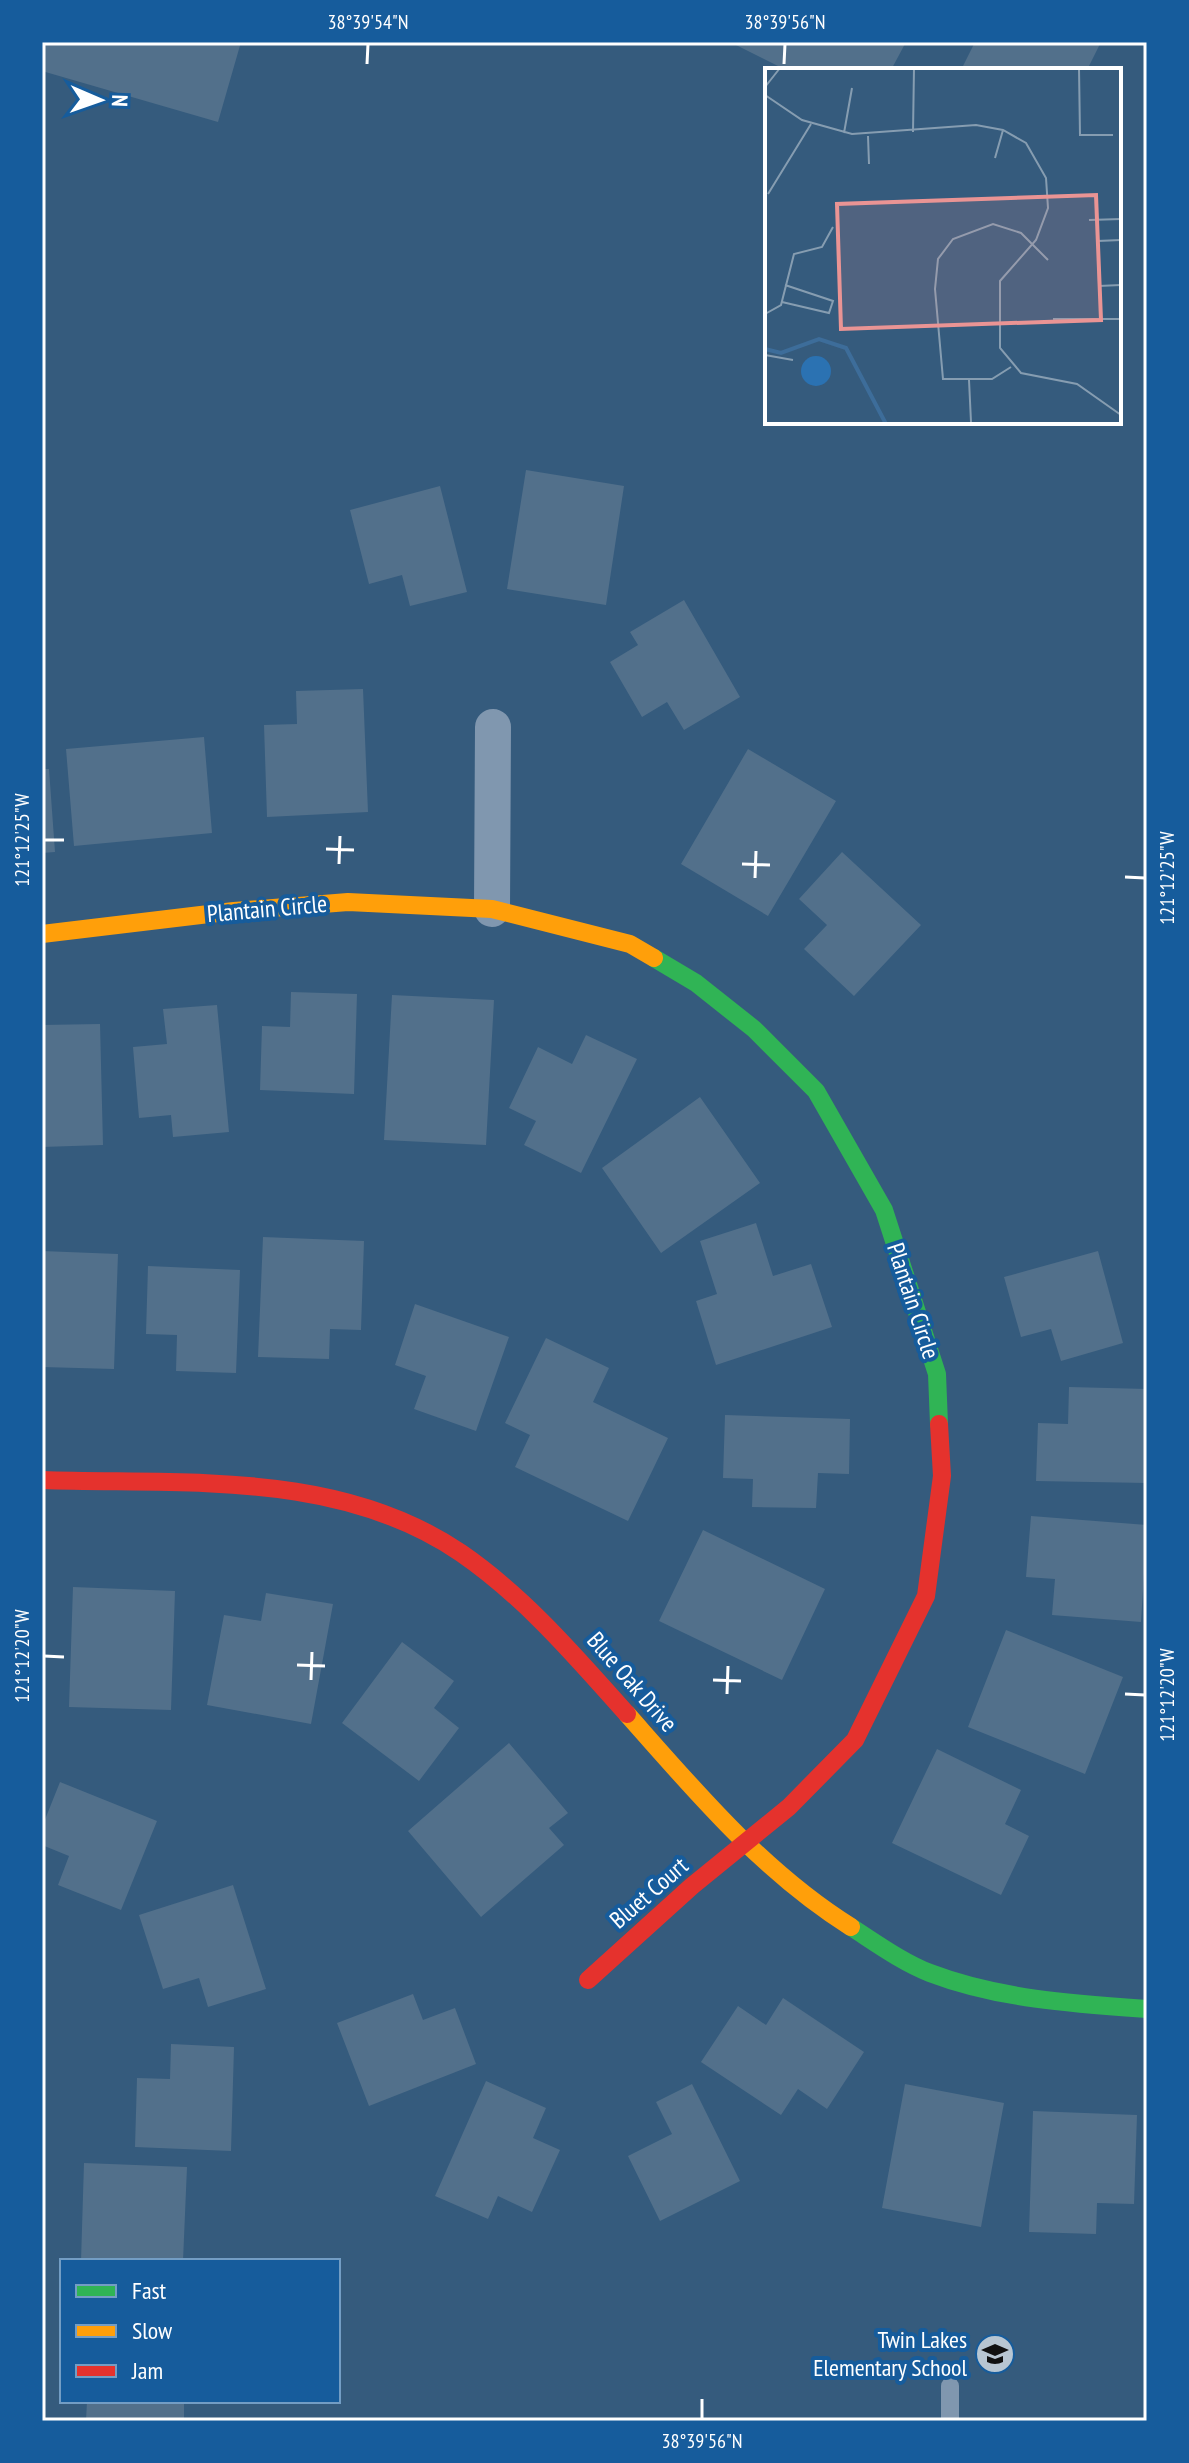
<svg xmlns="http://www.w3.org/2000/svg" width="1189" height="2463" font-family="'PT Sans Narrow',sans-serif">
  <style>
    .building { fill: #52708b }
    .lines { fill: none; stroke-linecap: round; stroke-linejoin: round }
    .lane { stroke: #8097af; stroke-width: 18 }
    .street { stroke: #8097af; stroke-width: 36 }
    .fast { stroke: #30b455; stroke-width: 18 }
    .slow { stroke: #ff9f0a; stroke-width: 18 }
    .jam { stroke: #e5322d; stroke-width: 18 }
    .ticks { fill: none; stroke: #fff; stroke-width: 3 }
    .labels { text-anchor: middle; stroke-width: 8; stroke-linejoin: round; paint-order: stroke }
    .street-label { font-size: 24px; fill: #fff; stroke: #165c9c }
    .poi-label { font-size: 24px; fill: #fff; stroke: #165c9c; text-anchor: end }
    .inset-river { fill: none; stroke: #3d6d9a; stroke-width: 4 }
    .inset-road { fill: none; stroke: #869db1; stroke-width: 2 }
    .view { fill: #ea9494; fill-opacity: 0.15; stroke: #ea9494; stroke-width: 4 }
    .inset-edge { fill: none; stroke: #fff; stroke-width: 4 }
    .neatline { fill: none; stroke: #fff; stroke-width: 3 }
    .ticks-label { font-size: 20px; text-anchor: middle; fill: #fff }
  </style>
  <rect width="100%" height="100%" fill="#355b7d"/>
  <path class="building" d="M 42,42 L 241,42 L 218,122 L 42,71 Z
    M 730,42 L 906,42 L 891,70 L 786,70 Z
    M 975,42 L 1101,42 L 1087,70 L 961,70 Z
    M 526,470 L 624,486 L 606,605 L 507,589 Z
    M 440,486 L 467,592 L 410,606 L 402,575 L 369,584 L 350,510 Z
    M 684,600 L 740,697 L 684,730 L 667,702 L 642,717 L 610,662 L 638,645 L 630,632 Z
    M 363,689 L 368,812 L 267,817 L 264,725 L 297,724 L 296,691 Z
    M 204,737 L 212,833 L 74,846 L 66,749 Z
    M 748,749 L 836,801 L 768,916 L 681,864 Z
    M 42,769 L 49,769 L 55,852 L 42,853 Z
    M 842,852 L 921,925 L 854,996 L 804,949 L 827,925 L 799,899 Z
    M 291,992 L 357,994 L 354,1094 L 260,1090 L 262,1026 L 290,1027 Z
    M 392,995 L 494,1000 L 486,1145 L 384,1140 Z
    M 217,1005 L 229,1132 L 173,1137 L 171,1115 L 139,1118 L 133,1047 L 167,1044 L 163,1009 Z
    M 100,1024 L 103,1145 L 42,1147 L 42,1025 Z
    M 586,1035 L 637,1059 L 581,1173 L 524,1145 L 536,1121 L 509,1108 L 538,1047 L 572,1064 Z
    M 700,1097 L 760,1183 L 661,1253 L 602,1168 Z
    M 756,1223 L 773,1276 L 811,1264 L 832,1327 L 716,1365 L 696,1301 L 717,1294 L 700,1241 Z
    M 263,1237 L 364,1241 L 361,1330 L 330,1329 L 329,1359 L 258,1357 Z
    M 42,1251 L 118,1254 L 114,1369 L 42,1367 Z
    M 1098,1251 L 1123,1343 L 1061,1361 L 1051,1329 L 1021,1337 L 1004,1277 Z
    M 148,1266 L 240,1270 L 236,1373 L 176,1371 L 177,1335 L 146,1334 Z
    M 415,1304 L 509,1337 L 476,1431 L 414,1409 L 426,1376 L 395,1365 Z
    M 546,1338 L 609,1368 L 593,1402 L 668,1438 L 628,1521 L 515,1467 L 530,1435 L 505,1423 Z
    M 1069,1387 L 1147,1389 L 1147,1483 L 1036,1481 L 1038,1423 L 1068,1424 Z
    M 725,1415 L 850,1419 L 849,1474 L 818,1473 L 816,1508 L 752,1507 L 753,1479 L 723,1478 Z
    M 1031,1516 L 1147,1525 L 1141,1622 L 1052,1615 L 1055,1579 L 1026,1577 Z
    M 703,1530 L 825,1589 L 782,1680 L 659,1621 Z
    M 73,1587 L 175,1591 L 171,1710 L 69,1707 Z
    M 266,1593 L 333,1604 L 311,1724 L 207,1705 L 224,1615 L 261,1621 Z
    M 1006,1630 L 1123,1677 L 1085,1774 L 968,1727 Z
    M 402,1642 L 454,1681 L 434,1708 L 459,1728 L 419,1781 L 342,1723 Z
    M 509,1743 L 568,1813 L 549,1828 L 564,1845 L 481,1917 L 408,1831 Z
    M 937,1749 L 1021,1790 L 1005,1824 L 1029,1836 L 1001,1895 L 892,1843 Z
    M 60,1782 L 157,1821 L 121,1910 L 58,1885 L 69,1856 L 42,1845 L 42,1827 Z
    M 233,1885 L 266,1989 L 208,2007 L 199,1978 L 163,1989 L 139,1915 Z
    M 413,1994 L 423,2020 L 455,2008 L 476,2064 L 369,2106 L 337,2023 Z
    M 783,1998 L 864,2052 L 827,2109 L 798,2089 L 781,2115 L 701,2062 L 738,2006 L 766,2025 Z
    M 171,2044 L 234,2047 L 231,2151 L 135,2147 L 137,2078 L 170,2079 Z
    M 486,2081 L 546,2108 L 533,2138 L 560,2150 L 532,2212 L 498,2196 L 488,2219 L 435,2196 Z
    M 692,2084 L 740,2181 L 660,2221 L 628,2156 L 672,2134 L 656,2102 Z
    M 905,2084 L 1004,2103 L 981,2227 L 882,2208 Z
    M 1033,2111 L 1137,2115 L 1134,2204 L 1097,2203 L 1096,2234 L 1029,2232 Z
    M 84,2163 L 187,2167 L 183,2261 L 81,2261 Z
    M 87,2401 L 184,2401 L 184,2421 L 86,2421 Z"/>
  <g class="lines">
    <path class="lane" d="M 950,2386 L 950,2421"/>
    <path class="street" d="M 492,909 L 493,727"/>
    <path class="fast" d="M 654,958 L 696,983 L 754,1029 L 816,1091 L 884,1210 L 937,1374 L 939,1424
      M 851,1927 C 876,1943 902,1962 930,1973 C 998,1999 1075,2004 1147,2009"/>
    <path class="slow" d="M 42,934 L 234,911 L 348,902 L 492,909 L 630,944 L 654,958
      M 627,1714 C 695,1791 763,1872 851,1927"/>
    <path class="jam" d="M 42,1480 C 184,1485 338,1469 461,1553 C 525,1597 576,1657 627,1714
      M 588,1980 L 692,1886 L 789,1807 L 855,1740 L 926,1596 L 942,1476 L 939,1424"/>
  </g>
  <path class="ticks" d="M 367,64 L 368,44M 784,64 L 785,44M 44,840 L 64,840M 326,849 L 354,850M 339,864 L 340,836M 742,864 L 770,865M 1125,877 L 1145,878M 755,878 L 756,851M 44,1656 L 64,1657M 297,1665 L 325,1666M 311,1680 L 312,1652M 713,1680 L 741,1681M 727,1694 L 728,1666M 1125,1694 L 1145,1695M 702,2419 L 702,2399"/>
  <defs>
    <g id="school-disc" transform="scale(2)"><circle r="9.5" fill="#b8c6d2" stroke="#165c9c"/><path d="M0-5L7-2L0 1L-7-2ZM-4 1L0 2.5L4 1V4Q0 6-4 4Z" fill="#111"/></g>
  </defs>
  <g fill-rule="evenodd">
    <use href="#school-disc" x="995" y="2354"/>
  </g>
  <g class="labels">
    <g class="street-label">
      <text transform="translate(267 909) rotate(-5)" y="8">Plantain Circle</text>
      <text transform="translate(913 1301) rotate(72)" y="8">Plantain Circle</text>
      <text transform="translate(632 1682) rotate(49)" y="8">Blue Oak Drive</text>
      <text transform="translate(649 1893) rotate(-41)" y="8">Bluet Court</text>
    </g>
    <g class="poi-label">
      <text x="967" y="2348">Twin Lakes<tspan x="967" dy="28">Elementary School</tspan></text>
    </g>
  </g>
  <g transform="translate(765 68)">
    <rect width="356" height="356" fill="#355b7d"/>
    <path d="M36 303a15 15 0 1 1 30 0a15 15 0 1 1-30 0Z" fill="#2b72b2"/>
    <path class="inset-river" d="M 0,281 L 16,285 L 54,271 L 81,280 L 121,356"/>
    <path class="inset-road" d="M 314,0 L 315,67 L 348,67M 0,19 L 15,0M 0,27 L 37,52 L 87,66 L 211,57 L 238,62 L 261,75 L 281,110 L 283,140 L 271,172 L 235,213 L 235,280 L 256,305 L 312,316 L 356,347M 148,64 L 149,0M 79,65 L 87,20M 103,68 L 104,96M 230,90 L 238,62M 3,126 L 46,56M 324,152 L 356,151M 356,172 L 333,173 L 334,218 L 356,217M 17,234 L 64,245 L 68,233 L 20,217M 0,246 L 16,237 L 29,186 L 57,179 L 68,159M 288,251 L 356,251M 0,287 L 28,292M 246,299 L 227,311 L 178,311 L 170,221 L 173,191 L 188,171 L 228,156 L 256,165 L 283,192M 204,312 L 206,354"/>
    <path class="view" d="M 331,127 L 336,252 L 76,261 L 72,136 Z"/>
    <rect width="356" height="356" class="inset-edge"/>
  </g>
  <rect width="1189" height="2463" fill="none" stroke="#165c9c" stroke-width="88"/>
  <rect x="60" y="2259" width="280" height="144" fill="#165c9c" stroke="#739dc4" stroke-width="2"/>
  <rect x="76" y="2285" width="40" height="12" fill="#30b455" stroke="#739dc4" stroke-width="2"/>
  <text x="132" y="2299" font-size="24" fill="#ffffff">Fast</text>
  <rect x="76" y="2325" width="40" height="12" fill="#ff9f0a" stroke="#739dc4" stroke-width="2"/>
  <text x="132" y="2339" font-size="24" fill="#ffffff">Slow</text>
  <rect x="76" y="2365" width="40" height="12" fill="#e5322d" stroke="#739dc4" stroke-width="2"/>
  <text x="132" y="2379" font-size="24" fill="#ffffff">Jam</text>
  <g transform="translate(100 100) rotate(92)" stroke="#165c9c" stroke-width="6" paint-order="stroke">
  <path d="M0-6L14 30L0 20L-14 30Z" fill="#ffffff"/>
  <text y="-12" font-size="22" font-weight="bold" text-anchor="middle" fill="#ffffff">N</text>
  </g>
  <rect x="44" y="44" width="1101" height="2375" class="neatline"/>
  <g class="ticks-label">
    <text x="368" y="29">38°39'54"N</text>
    <text x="785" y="29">38°39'56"N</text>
    <text transform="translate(22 840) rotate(-90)" y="7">121°12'25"W</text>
    <text transform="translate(1167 878) rotate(-90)" y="7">121°12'25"W</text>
    <text transform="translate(22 1656) rotate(-90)" y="7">121°12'20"W</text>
    <text transform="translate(1167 1695) rotate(-90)" y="7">121°12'20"W</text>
    <text x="702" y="2448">38°39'56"N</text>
  </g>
</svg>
